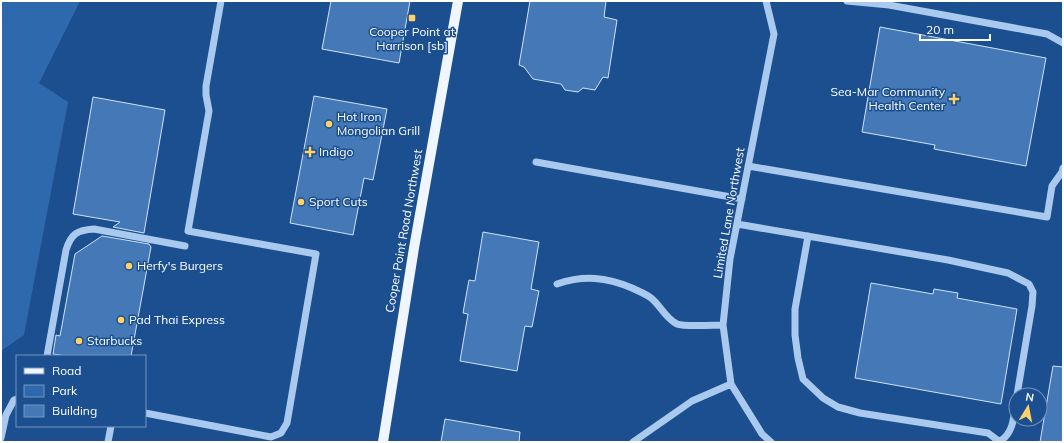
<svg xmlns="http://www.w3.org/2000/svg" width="1064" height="443" font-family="Mulish,sans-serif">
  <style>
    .green { fill: #2e69ad }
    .building { fill: #4478b7; stroke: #cfe3fa }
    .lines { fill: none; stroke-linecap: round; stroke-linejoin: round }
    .minor { stroke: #a9c9ee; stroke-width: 7 }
    .major { stroke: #f0f6ff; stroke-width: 10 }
    .poi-dot { fill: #ffd166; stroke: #1b4f8f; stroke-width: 1.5 }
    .labels { text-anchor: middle; stroke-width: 3; stroke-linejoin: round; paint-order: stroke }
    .poi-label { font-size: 12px; fill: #fff; stroke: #1b4f8f; text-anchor: start }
    .street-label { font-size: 12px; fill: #fff; stroke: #1b4f8f }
  </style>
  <rect width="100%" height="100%" fill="#1b4f8f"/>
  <path class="green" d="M 1,1 L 80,1 L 39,83 L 68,102 L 24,335 L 1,351 Z"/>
  <path class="building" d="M 331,1 L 410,1 L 399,63 L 322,49 Z
    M 530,1 L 606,1 L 604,17 L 617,20 L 608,78 L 603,77 L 595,90 L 583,88 L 578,92 L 565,90 L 561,84 L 533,79 L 524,67 L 519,65 Z
    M 880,27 L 1046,58 L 1026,166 L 934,149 L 935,145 L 862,132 Z
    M 314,96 L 387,109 L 373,180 L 364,178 L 353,235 L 290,223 Z
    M 93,97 L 165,110 L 144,233 L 113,227 L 120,222 L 73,214 Z
    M 483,232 L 539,242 L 531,289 L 539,291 L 532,327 L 525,326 L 517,371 L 460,361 L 468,314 L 463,313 L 469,280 L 475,281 Z
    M 102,236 L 149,244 L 151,247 L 131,356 L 66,356 L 53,354 L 56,335 L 60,336 L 75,254 Z
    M 871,283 L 933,294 L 934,289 L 958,293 L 957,298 L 1017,309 L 1001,404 L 855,378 Z
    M 1053,366 L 1063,367 L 1063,442 L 1040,442 Z
    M 445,419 L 520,432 L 519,442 L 441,442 Z"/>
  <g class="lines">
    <path class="minor" d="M 766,1 L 774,34 L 730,259 L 723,325 L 731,384 L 762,434 L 771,442
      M 847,1 L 889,5 L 1047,34 L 1063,43
      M 536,162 L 742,199
      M 748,166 L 1047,217 L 1052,186 L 1062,172 L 1063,168
      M 737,224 L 948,260 L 1008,273 L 1029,284 L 1033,292 L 1032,306 L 1017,395
      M 808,236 L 795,309 L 795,335 L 798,358 L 803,379 L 823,398 L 838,407 L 860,413 L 988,433 L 1000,442
      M 557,284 C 584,275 606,277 632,288 C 638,291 646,294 651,298 C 661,306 665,318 677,324 C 684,327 714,325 723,325
      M 47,356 L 66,250 C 71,234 77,230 94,229 L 185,246
      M 145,413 L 271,437 L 281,433 L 287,423 L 316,254 L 188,231 L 209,111 L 206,95 L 206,86 L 221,1
      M 1,438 L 6,415 L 14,400 L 17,399
      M 1000,441 C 1014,433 1014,415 1016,400
      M 108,442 L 111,426
      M 633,442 L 692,401 L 731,384"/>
    <path class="major" d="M 383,442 L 414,248 L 458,1"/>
  </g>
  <g class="poi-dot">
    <rect x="408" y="14" width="8" height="8" rx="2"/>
    <path d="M952 93h4v4h4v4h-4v4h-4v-4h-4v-4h4z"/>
    <circle cx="329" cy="124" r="4"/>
    <path d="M308 146h4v4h4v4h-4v4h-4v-4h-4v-4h4z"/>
    <circle cx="301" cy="202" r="4"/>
    <circle cx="129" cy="266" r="4"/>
    <circle cx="121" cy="320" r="4"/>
    <circle cx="79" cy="341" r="4"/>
  </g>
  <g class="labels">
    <g class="poi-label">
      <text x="412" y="36" text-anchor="middle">Cooper Point at<tspan x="412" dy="14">Harrison [sb]</tspan></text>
      <text x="945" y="96" text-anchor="end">Sea-Mar Community<tspan x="945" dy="14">Health Center</tspan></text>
      <text x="337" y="121">Hot Iron<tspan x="337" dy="14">Mongolian Grill</tspan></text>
      <text x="319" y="156">Indigo</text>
      <text x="309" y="206">Sport Cuts</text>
      <text x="137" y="270">Herfy's Burgers</text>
      <text x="129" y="324">Pad Thai Express</text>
      <text x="87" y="345">Starbucks</text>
    </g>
    <g class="street-label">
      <text transform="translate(729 213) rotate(-80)" y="4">Limited Lane Northwest</text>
      <text transform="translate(404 231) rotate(-80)" y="4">Cooper Point Road Northwest</text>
    </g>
  </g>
  <rect width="1064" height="443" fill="none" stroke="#ffffff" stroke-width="4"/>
  <rect x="16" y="355" width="130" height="72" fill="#1b4f8f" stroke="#7695bc"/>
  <rect x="24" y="368" width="20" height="6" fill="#f0f6ff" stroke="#7695bc"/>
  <text x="52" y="375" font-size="12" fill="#ffffff">Road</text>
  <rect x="24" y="385" width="20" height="12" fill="#2e69ad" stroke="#7695bc"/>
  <text x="52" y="395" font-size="12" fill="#ffffff">Park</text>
  <rect x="24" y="405" width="20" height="12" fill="#4478b7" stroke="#7695bc"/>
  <text x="52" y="415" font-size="12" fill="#ffffff">Building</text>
  <g transform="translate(1028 407) rotate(10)"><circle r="19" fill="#1b4f8f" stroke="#7695bc"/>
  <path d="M0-3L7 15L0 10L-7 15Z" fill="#ffd166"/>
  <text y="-6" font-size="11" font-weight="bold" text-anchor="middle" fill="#ffffff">N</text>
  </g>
  <path d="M920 34v6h70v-6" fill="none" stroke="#ffffff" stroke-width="2"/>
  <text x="926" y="34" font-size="12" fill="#ffffff" stroke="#1b4f8f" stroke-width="3" paint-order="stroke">20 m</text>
</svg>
